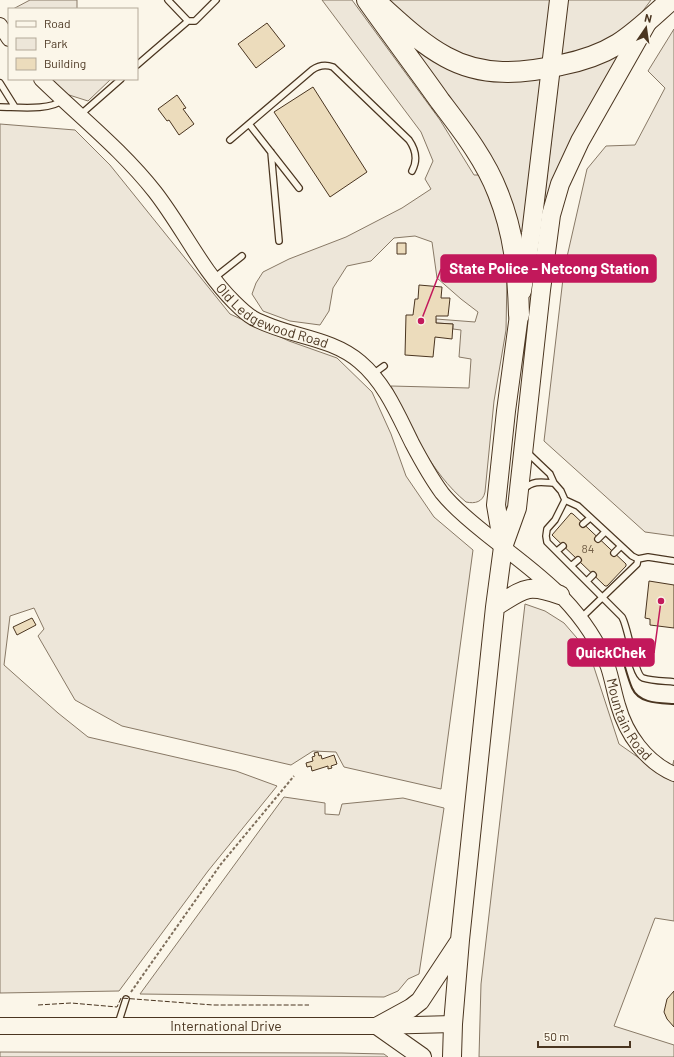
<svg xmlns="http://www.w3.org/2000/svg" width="674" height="1057" font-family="Barlow,sans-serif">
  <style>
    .green { fill: #ede6d9; stroke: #887966 }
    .building { fill: #ecdcbc; stroke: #4a3520 }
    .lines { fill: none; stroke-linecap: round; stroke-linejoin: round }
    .service-casing { stroke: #4a3520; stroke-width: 8 }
    .tertiary-casing { stroke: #4a3520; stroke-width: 16 }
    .secondary-casing { stroke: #4a3520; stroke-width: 18 }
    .primary-casing { stroke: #4a3520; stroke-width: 20 }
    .trunk-casing { stroke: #4a3520; stroke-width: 20 }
    .motorway-casing { stroke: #4a3520; stroke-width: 22 }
    .path { stroke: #7f6f5c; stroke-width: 2; stroke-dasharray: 3 2; stroke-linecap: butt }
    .service { stroke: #fbf6e9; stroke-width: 5.5 }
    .tertiary { stroke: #fbf6e9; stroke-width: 14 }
    .secondary { stroke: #fbf6e9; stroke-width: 16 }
    .primary { stroke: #fbf6e9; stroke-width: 18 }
    .trunk { stroke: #fbf6e9; stroke-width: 18 }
    .motorway { stroke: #fbf6e9; stroke-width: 20 }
    .fence { stroke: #4a3520; stroke-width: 1; stroke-dasharray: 5 2; stroke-linecap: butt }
    .wall { stroke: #4a3520; stroke-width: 2 }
    .labels { text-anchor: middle; stroke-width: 3; stroke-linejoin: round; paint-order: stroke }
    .number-label { font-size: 12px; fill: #725f47 }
    .street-label { font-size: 14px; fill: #4a3520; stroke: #fbf6e9 }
    .leader { fill: none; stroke: #c2185b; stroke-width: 1.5 }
    .callout-dot { fill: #c2185b; stroke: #fbf6e9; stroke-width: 1.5 }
    .callout { fill: #c2185b; stroke: #c2185b; stroke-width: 1.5 }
    .callout-label { font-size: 15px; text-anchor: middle; font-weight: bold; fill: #fff }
  </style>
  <rect width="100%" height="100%" fill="#fbf6e9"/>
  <path class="green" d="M 30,0 L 77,0 L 77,9 L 13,9 Z
    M 322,0 L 352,0 L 440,120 L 474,175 L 481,175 L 494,204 L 507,253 L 507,277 L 506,330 L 494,401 L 485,492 C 483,502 475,504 466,502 C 430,472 411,427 391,386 L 469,388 L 471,359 L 459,357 L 461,330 L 453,329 L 453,324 L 436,323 L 436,319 L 475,322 L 478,312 L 461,299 L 437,278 L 432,242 L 415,236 L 394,238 L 371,261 L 347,266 L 333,288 L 329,311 L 320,325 L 290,321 L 263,311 L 252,294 L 256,283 L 263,272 L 289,259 L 346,237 L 402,208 L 431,189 L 425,179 L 433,161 L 421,132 Z
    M 386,0 L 551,0 L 543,61 L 497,65 L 448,50 Z
    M 567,0 L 651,0 L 639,16 L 612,40 L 561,57 Z
    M 674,29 L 674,536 L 645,532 L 544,441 L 564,270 L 587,169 L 606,146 L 635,145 L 665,88 L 648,71 Z
    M 410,42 L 541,77 L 522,239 Z
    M 624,46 L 550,189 L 543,211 L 559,74 Z
    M 52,79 L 111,79 L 88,101 L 66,94 Z
    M 0,124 L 75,130 L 110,165 L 230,314 L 289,341 L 337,358 L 372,392 L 391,434 L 406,476 L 434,517 L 473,550 L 441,789 L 344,767 L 336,752 L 313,751 L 291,765 L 122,726 L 75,700 L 38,636 L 44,629 L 34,608 L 10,616 L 4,665 L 58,713 L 88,737 L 236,771 L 277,786 L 208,871 L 119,991 L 0,993 Z
    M 525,604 L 545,611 L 564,623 L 589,652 L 619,744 L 669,779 L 674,760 L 674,921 L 655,918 L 614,1026 L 674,1045 L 674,1057 L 479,1057 L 481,984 Z
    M 284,797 L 325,803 L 325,814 L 339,815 L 342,804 L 403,798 L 444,808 L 419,974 L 408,979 L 398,991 L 384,997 L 140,994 Z
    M 0,1052 L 342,1053 L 384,1054 L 388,1057 L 0,1057 Z"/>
  <path class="building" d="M 267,23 L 285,46 L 256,68 L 238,44 Z
    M 313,87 L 367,172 L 330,197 L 274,112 Z
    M 177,95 L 186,108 L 183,109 L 194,124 L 179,135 L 169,120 L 167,121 L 158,109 Z
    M 397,243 L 406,243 L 406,254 L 397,254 Z
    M 419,285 L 442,287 L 441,298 L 450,298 L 448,316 L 436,316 L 436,323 L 453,324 L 452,339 L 435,337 L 433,357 L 405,355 L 406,315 L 413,315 L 415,299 L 418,299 Z
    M 571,513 L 573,514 L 626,564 L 626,566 L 607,586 L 605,586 L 552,535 Z
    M 649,581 L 674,585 L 674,628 L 650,625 L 650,619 L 645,618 Z
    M 32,618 L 36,625 L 17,635 L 13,627 Z
    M 318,752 L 319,756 L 321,755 L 322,759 L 334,755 L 337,764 L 331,766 L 332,768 L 328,769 L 328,766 L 312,771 L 311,766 L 307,767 L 306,763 L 313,761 L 312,757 L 315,756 L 314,753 Z
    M 674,991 L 674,1027 L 667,1019 L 664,1012 L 667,999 Z"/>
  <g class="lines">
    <g class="service-casing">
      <path id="service" d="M 168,0 L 188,21 L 195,21 L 216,0
        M 137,65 L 188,21
        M 0,83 L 15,107
        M 0,107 C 16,107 51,111 62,100
        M 80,115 L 121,79
        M 249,124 L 299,188
        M 230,140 L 312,70 C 319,65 325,64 333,67 L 409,140 C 416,150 418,160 412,171
        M 271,152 L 279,241
        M 213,279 L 242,256
        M 373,374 L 384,366
        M 554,483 L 561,491 L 565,500 L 555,520 L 547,529 L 546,536 L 547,542 L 622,617 C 629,629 634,675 643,678 C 652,681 664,681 674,682
        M 524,489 C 533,480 542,482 554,483 L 550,474 L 530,455 L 528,450
        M 565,500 L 578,506 L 632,556 L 638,559 L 648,557 L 674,561
        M 583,524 L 590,518
        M 598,539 L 605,532
        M 557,551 L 563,546
        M 614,553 L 621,546
        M 571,566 L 578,560
        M 587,581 L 593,575
        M 581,618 L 637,564 L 638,559
        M 118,1024 L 126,999"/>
    </g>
    <g class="tertiary-casing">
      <g id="tertiary">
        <path d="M 0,25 L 9,39"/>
        <path id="s1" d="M 41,79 C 80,117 122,150 155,192 C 183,228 201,269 234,302 C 240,308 246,314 253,318 C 287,337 330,336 360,362 C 385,383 398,415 412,443 C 421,460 431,478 442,493 C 454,508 470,521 485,533 C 511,554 540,574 563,598 C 582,618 598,641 608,667 C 612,679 614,692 618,705 C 626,734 646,762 674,774"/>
      </g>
    </g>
    <g class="secondary-casing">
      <g id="secondary">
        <path id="s2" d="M 0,1026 L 378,1026 L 453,1024"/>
      </g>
    </g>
    <g class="primary-casing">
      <path id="primary" d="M 522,291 L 531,234 L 559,0"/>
    </g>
    <g class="trunk-casing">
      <path id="trunk" d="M 503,546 L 496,505 L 506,411 L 519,315
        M 495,607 C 524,589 526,583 560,595
        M 422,1057 L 378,1026 L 411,1008 L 420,1001 L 459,942
        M 452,1057 L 453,1024 L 460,940 L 495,607 L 503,547 L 517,508 L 541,290 L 551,215 L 560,184 L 580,141 L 647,23"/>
    </g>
    <g class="motorway-casing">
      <path id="motorway" d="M 367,0 C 391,34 416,67 440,101 C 462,130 485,159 498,193 C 514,233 518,272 519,315
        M 382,7 C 402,25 422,44 446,57 C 482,77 522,74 561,65 C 581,61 600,55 618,44 C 637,32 654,15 671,0"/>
    </g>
    <path class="path" d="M 131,992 L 221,864 L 294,776"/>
    <use href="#service" class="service"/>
    <use href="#tertiary" class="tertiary"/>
    <use href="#secondary" class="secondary"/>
    <use href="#primary" class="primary"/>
    <use href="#trunk" class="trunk"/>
    <use href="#motorway" class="motorway"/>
    <path class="fence" d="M 38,1005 L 71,1003 L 117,1007 L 121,998 L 213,1005 L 309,1005"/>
    <path class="wall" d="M 625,667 C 627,674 629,681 632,688 C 639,704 660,703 674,704"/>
  </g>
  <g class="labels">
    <g class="number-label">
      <text x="588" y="553">84</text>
    </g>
    <g class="street-label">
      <text dy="5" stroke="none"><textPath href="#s1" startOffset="337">Old Ledgewood Road</textPath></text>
      <text dy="5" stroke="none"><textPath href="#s1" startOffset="893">Mountain Road</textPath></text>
      <text dy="5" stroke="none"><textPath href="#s2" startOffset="226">International Drive</textPath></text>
    </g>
  </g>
  <path class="leader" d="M421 321L441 269M661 601L654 653"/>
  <g class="callout-dot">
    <circle cx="421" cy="321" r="4"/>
    <circle cx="661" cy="601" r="4"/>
  </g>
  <g class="callout">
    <rect x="441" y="255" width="215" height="27" rx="4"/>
    <rect x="568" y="639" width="86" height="27" rx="4"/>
  </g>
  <g class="callout-label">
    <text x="549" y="274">State Police - Netcong Station</text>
    <text x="611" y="658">QuickChek</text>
  </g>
  <rect x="8" y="8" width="130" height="72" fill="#fbf6e9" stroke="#b4a999"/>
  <rect x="16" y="21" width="20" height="6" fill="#fbf6e9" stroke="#b4a999"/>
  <text x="44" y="28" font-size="12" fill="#4a3520">Road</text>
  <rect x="16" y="38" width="20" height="12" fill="#ede6d9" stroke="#b4a999"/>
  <text x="44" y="48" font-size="12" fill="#4a3520">Park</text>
  <rect x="16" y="58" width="20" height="12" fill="#ecdcbc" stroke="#b4a999"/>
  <text x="44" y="68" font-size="12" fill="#4a3520">Building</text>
  <g transform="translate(646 28) rotate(13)" stroke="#fbf6e9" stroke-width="3" paint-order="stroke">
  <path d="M0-3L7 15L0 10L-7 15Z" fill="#4a3520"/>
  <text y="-6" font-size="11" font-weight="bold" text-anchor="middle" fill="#4a3520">N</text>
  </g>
  <path d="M538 1041v6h92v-6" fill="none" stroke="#4a3520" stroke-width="2"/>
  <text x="544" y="1041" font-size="12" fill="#4a3520" stroke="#fbf6e9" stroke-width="3" paint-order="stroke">50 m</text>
</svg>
